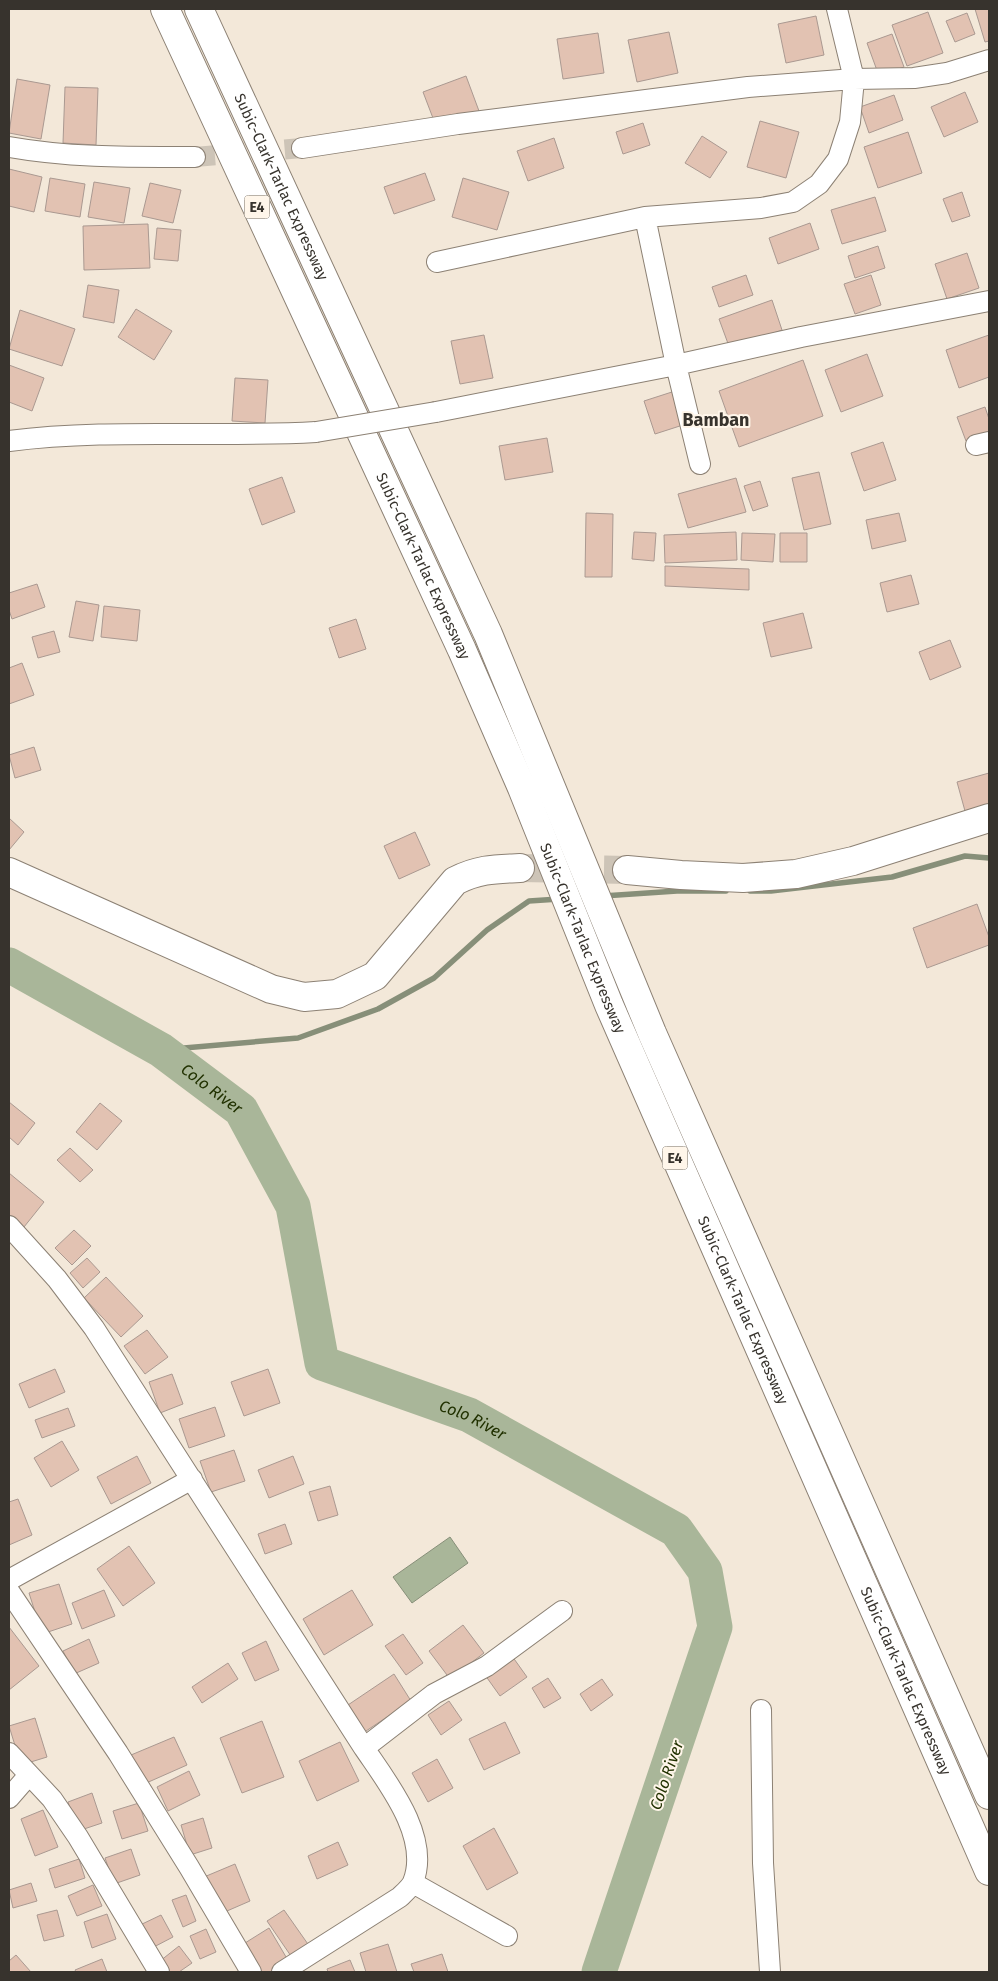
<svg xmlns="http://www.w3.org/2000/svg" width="998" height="1981" font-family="'Fira Sans',sans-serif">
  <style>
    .water { fill: #a9b699; stroke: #878f79 }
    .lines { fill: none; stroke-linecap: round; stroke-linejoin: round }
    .stream { stroke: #878f79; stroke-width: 5.5 }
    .river { stroke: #a9b699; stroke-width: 35 }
    .building { fill: #e2c2b2; stroke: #aa9991 }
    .street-tunnel { stroke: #cdc4b7; stroke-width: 20; stroke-dasharray: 20 10; stroke-linecap: butt }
    .secondary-tunnel { stroke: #cdc4b7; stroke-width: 28; stroke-dasharray: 28 14; stroke-linecap: butt }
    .street-casing { stroke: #8c8174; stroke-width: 22 }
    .secondary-casing { stroke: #8c8174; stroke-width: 30 }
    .highway-casing { stroke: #8c8174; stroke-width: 30 }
    .street { stroke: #fff; stroke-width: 20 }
    .secondary { stroke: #fff; stroke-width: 28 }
    .highway { stroke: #fff; stroke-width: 28 }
    .street-bridge-casing { stroke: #8c8174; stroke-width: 22; stroke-linecap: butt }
    .street-bridge { stroke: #fff; stroke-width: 20 }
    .labels { text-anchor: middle; stroke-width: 4; stroke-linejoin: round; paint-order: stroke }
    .shield { fill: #fff6ea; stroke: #736e66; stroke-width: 1 }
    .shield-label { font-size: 14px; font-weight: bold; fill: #37332d }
    .street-label { font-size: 15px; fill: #37332d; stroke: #fff6ea }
    .water-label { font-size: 16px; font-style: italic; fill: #213100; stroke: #fff6ea }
    .quarter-label { font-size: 18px; font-weight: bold; fill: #37332d; stroke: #fff6ea }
  </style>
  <rect width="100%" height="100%" fill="#f3e8d9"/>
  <path class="water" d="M 450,1537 L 468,1563 L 412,1603 L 393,1577 Z"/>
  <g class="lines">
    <path class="stream" d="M 750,891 L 771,891 L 892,877 L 965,856 L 989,858
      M 603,896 L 677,891 L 726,891
      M 161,1050 L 298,1038 L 378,1009 L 434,978 L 487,930 L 529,901 L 559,899"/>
    <path class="river" id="s1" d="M 9,965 L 161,1050 L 241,1110 L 293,1206 L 322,1363 L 469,1415 L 676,1530 L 705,1571 L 715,1627 L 599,1972"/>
  </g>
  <path class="building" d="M 975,9 L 989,9 L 989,41 L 985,42 Z
    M 928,12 L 943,53 L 907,66 L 892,25 Z
    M 967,13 L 975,34 L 955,42 L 946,21 Z
    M 816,16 L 824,55 L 786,63 L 778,24 Z
    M 669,32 L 678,73 L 637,82 L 628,40 Z
    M 598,33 L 604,73 L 563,79 L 557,39 Z
    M 892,34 L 904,67 L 879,76 L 867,43 Z
    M 466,76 L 479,111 L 436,126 L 423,92 Z
    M 17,79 L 50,85 L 41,139 L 9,133 Z
    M 65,87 L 98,88 L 96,145 L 63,143 Z
    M 965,92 L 978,122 L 944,137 L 931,107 Z
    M 894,95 L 903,120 L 869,133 L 860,107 Z
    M 760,121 L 799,132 L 786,178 L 747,167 Z
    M 643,123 L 650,145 L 623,154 L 616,132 Z
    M 908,132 L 922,173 L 878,188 L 864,147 Z
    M 702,136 L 727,152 L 710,178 L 685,163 Z
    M 554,138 L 564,168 L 528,181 L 517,151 Z
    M 9,169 L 42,177 L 34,212 L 9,206 Z
    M 425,173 L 435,200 L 394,214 L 384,187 Z
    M 50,178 L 85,184 L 80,217 L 45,211 Z
    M 463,178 L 509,192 L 497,230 L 452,217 Z
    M 94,182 L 130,188 L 124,223 L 88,217 Z
    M 150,183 L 181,190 L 173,223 L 142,216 Z
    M 962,192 L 970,216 L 952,222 L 943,199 Z
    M 875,197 L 886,231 L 842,244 L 831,210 Z
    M 810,223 L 819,249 L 778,264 L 769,238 Z
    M 148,224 L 150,268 L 84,270 L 83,226 Z
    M 157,228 L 181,230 L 178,261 L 154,259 Z
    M 878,246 L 885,268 L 855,278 L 848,256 Z
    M 967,253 L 979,288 L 947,299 L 935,264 Z
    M 746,275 L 753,295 L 719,307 L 712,287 Z
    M 871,275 L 881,305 L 855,314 L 844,284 Z
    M 88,285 L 119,290 L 114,323 L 83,317 Z
    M 772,300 L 782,330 L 730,349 L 719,319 Z
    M 136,309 L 172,331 L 154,360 L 118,337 Z
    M 20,310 L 75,329 L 62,366 L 9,349 Z
    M 484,335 L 493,378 L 460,384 L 451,341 Z
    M 989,335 L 989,377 L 959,388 L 946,350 Z
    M 867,354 L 883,396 L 841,412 L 825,370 Z
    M 803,360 L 823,416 L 739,447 L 719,391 Z
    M 9,365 L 44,378 L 32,411 L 9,402 Z
    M 235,378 L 268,380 L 265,423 L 232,421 Z
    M 675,391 L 686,424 L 655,434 L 644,401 Z
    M 985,407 L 989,419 L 989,433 L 966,441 L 957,417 Z
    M 547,438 L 553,472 L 505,480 L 499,446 Z
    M 883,442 L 896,480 L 864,491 L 851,453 Z
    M 819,472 L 831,524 L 804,530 L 792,478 Z
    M 282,477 L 295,512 L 262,525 L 249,489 Z
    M 736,478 L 746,512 L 688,528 L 678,494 Z
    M 760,481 L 768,506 L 753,511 L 744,486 Z
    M 586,513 L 613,514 L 612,577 L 585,577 Z
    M 899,513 L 906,541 L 872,549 L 866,520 Z
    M 634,532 L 656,533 L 654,561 L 632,559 Z
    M 736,532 L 737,560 L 665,563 L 664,535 Z
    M 742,533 L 775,534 L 773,562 L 741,560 Z
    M 780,533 L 807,533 L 807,562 L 780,562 Z
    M 665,566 L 749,569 L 749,590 L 665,586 Z
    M 911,575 L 919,604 L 887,612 L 880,583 Z
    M 37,584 L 45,607 L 12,619 L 9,610 L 9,593 Z
    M 76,601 L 99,605 L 93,641 L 69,637 Z
    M 104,606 L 140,610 L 137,641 L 101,637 Z
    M 803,613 L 812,648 L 771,657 L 763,623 Z
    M 356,619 L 366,649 L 339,658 L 329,628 Z
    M 54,631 L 60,652 L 38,658 L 32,637 Z
    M 950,640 L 961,667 L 930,680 L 919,652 Z
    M 22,663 L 34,695 L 9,704 L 9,668 Z
    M 34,747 L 41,770 L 15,778 L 9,755 Z
    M 989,773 L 989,804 L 965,811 L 957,782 Z
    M 9,818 L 24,832 L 9,850 Z
    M 415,832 L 430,865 L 399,879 L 384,846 Z
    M 977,904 L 989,937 L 989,945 L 927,968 L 913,928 Z
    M 9,1102 L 35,1123 L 18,1145 L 9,1137 Z
    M 100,1103 L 122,1121 L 97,1150 L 76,1132 Z
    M 70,1148 L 93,1170 L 80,1182 L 57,1160 Z
    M 9,1173 L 44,1202 L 24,1227 L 9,1215 Z
    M 74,1230 L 91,1246 L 72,1265 L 55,1248 Z
    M 87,1258 L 100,1272 L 83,1288 L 70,1273 Z
    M 106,1277 L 143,1316 L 121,1337 L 84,1298 Z
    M 147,1330 L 168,1357 L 145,1374 L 124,1346 Z
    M 55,1369 L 65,1392 L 29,1408 L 19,1384 Z
    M 268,1369 L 280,1403 L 244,1416 L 231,1382 Z
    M 172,1374 L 183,1404 L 160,1413 L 149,1382 Z
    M 215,1407 L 225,1436 L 189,1448 L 179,1419 Z
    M 68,1408 L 75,1426 L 42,1438 L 35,1420 Z
    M 62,1441 L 79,1470 L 51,1487 L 34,1458 Z
    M 234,1450 L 245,1481 L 211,1492 L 200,1461 Z
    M 137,1456 L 151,1483 L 111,1504 L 97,1477 Z
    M 293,1456 L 304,1484 L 269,1498 L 258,1470 Z
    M 330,1486 L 338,1515 L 318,1521 L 309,1492 Z
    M 18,1499 L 32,1535 L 9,1545 L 9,1502 Z
    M 285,1524 L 292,1544 L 265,1554 L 258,1534 Z
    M 129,1546 L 155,1583 L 123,1606 L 97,1569 Z
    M 59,1584 L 72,1624 L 42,1634 L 29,1593 Z
    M 104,1590 L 115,1616 L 82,1629 L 72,1603 Z
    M 352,1590 L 373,1625 L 324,1655 L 303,1619 Z
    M 463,1625 L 484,1653 L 450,1679 L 429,1651 Z
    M 9,1627 L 39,1666 L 9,1690 Z
    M 403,1634 L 423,1663 L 406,1675 L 385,1646 Z
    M 89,1639 L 99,1663 L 74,1674 L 63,1651 Z
    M 266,1641 L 279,1670 L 255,1681 L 242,1653 Z
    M 512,1656 L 527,1677 L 500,1696 L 485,1675 Z
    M 228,1663 L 238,1679 L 202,1703 L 192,1687 Z
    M 394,1674 L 411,1701 L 363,1733 L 345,1707 Z
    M 548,1678 L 561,1698 L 544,1708 L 532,1688 Z
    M 602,1679 L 613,1695 L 591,1711 L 580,1694 Z
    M 449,1701 L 462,1720 L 441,1735 L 428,1715 Z
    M 35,1718 L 47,1757 L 21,1765 L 9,1726 Z
    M 262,1721 L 284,1777 L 242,1793 L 220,1738 Z
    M 505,1722 L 520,1753 L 484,1770 L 469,1739 Z
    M 174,1737 L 187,1765 L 144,1784 L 131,1755 Z
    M 340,1742 L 359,1781 L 317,1801 L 299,1761 Z
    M 437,1759 L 453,1788 L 428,1802 L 412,1773 Z
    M 189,1771 L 200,1795 L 168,1811 L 157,1787 Z
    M 92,1793 L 102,1823 L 78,1831 L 68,1802 Z
    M 139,1803 L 148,1831 L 122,1839 L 113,1811 Z
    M 43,1810 L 58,1847 L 35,1856 L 21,1819 Z
    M 203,1818 L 212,1848 L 190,1855 L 181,1825 Z
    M 494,1828 L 518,1873 L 487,1890 L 463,1846 Z
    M 338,1842 L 348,1865 L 317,1879 L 308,1856 Z
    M 131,1849 L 140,1875 L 114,1884 L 105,1858 Z
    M 79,1859 L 85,1878 L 55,1888 L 49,1869 Z
    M 235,1864 L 250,1901 L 220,1914 L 204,1877 Z
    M 31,1883 L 37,1901 L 13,1908 L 9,1890 Z
    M 93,1885 L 102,1906 L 77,1916 L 68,1896 Z
    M 186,1895 L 196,1921 L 183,1927 L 172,1900 Z
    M 57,1910 L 64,1936 L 44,1941 L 37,1915 Z
    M 284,1910 L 310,1947 L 293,1959 L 267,1921 Z
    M 107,1914 L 116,1939 L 92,1948 L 84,1922 Z
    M 161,1915 L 173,1937 L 150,1949 L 138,1926 Z
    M 269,1928 L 289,1962 L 272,1972 L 262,1972 L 245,1943 Z
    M 206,1929 L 216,1952 L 200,1959 L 190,1936 Z
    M 388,1944 L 397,1972 L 366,1972 L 360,1953 Z
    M 179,1946 L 192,1963 L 179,1972 L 161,1972 L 155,1965 Z
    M 442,1954 L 448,1972 L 414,1972 L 411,1964 Z
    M 16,1955 L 31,1972 L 9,1972 L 9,1961 Z
    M 102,1959 L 107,1972 L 76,1972 L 75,1970 Z
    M 350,1960 L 355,1972 L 328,1972 L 327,1969 Z"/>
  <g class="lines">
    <path class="street-tunnel" d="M 195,157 L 302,148"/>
    <path class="secondary-tunnel" d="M 520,868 L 627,870"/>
    <g class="street-casing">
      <path id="street" d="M 9,147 C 71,158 132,157 195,157
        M 302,148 L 458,124 L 748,87 L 854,79 L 914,78 L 947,73 L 989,60
        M 645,217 L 676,365 L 700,464
        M 437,262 L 645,217 L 761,208 L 793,202 L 819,184 L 838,159 L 850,122 L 854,79 L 837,9
        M 436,412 L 676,365 L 801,337 L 989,301
        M 9,441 C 110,428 214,438 316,432
        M 976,445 L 989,442
        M 9,1226 L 57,1279 L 94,1328 L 364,1748 C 387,1782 431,1837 413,1882 C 411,1887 404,1893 400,1897 L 282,1972
        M 9,1580 L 192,1479
        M 9,1591 L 118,1753 L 189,1867 L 251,1972
        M 761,1710 L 763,1863 L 770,1972
        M 364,1748 L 434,1694 L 487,1666 L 562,1611
        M 9,1753 L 52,1799 L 78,1837 L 159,1972
        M 9,1798 L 29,1775
        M 413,1883 L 507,1936"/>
    </g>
    <g class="secondary-casing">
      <path id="secondary" d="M 627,870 L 681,875 L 743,878 L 796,874 L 853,861 L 989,818
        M 9,872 L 271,989 L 304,997 L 337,994 L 375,976 L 455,881 C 478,869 495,869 520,868"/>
    </g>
    <g class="highway-casing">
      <g id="highway">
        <path id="s2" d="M 165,9 L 462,650 L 522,788 L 609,1005 L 989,1871"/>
        <path id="s3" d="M 199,9 L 488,634 L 652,1033 L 989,1795"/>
      </g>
    </g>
    <use href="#street" class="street"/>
    <use href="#secondary" class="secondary"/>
    <use href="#highway" class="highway"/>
    <g class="street-bridge-casing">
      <path id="street-bridge" d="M 316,432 L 436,412"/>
    </g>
    <use href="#street-bridge" class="street-bridge"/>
  </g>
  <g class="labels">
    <g class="shield">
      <rect x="244.5" y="195.5" width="25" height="23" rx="4"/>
      <rect x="662.5" y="1146.5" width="25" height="23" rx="4"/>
    </g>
    <g class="shield-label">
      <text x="257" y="212">E4</text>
      <text x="675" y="1163">E4</text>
    </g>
    <g class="street-label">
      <text dy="5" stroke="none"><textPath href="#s3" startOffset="196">Subic-Clark-Tarlac Expressway</textPath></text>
      <text dy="5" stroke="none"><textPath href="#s2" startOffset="614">Subic-Clark-Tarlac Expressway</textPath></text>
      <text dy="5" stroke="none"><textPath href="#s2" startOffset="1019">Subic-Clark-Tarlac Expressway</textPath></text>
      <text dy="5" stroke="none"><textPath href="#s2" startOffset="1424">Subic-Clark-Tarlac Expressway</textPath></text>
      <text dy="5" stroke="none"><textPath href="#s2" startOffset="1829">Subic-Clark-Tarlac Expressway</textPath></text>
    </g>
    <g class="water-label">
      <text dy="6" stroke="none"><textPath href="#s1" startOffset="238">Colo River</textPath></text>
      <text dy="6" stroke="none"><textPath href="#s1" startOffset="704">Colo River</textPath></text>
      <text transform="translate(666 1775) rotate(-71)" y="6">Colo River</text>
    </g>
    <g class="quarter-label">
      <text x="716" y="426">Bamban</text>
    </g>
  </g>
  <rect width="998" height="1981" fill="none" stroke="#37332d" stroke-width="20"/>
</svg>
